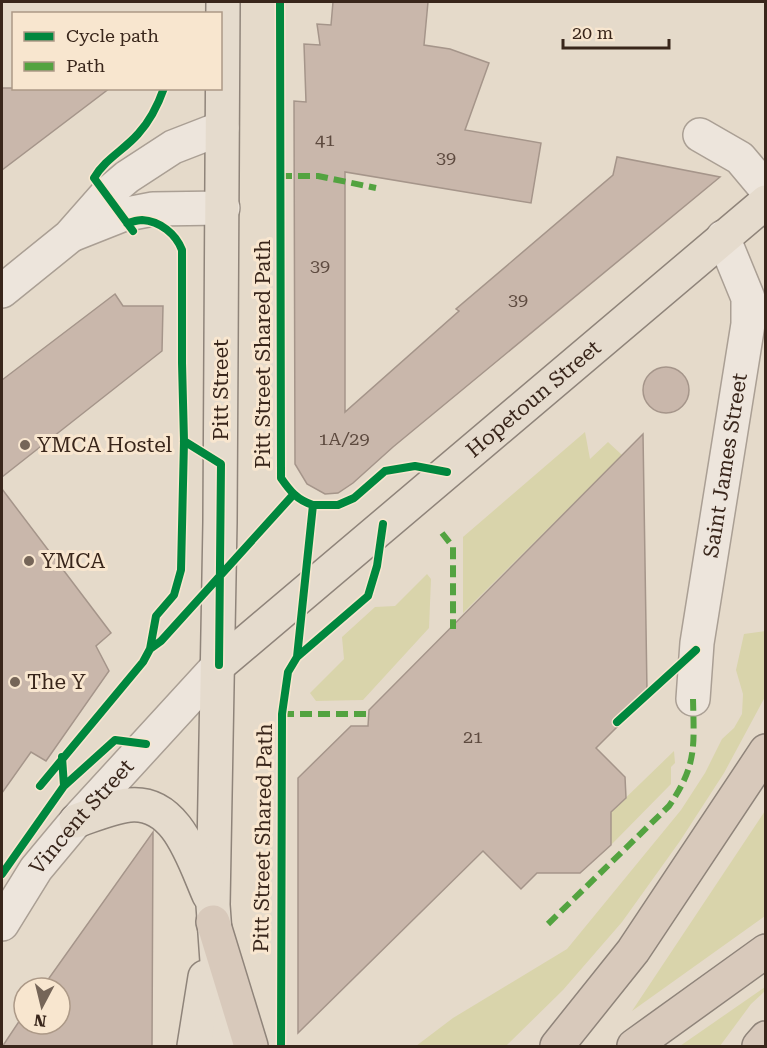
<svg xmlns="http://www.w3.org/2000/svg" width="767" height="1048" font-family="'Roboto Serif',serif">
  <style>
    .green { fill: #d9d4ab }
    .building { fill: #c9b7ab; stroke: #a5958a; stroke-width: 1.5 }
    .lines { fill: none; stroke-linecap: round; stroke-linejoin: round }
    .minor-casing { stroke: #aa9f94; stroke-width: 36 }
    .major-casing { stroke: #8f847a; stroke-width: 36 }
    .highway-casing { stroke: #8f847a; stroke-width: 36 }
    .minor { stroke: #ede5dc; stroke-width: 33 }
    .major { stroke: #e5dbcd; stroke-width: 33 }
    .highway { stroke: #d8c9bb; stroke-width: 33 }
    .quiet { stroke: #53a340; stroke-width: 6; stroke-dasharray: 12 6; stroke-linecap: butt }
    .cycleway-casing { stroke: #f8e6cf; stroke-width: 11 }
    .cycleway { stroke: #00873e; stroke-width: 8 }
    .poi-dot { fill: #756558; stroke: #f8e6cf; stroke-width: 2 }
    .labels { text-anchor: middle; stroke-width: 6; stroke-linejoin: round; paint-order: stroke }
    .number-label { font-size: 18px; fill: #5d4a3f }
    .street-label { font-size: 21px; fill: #39261b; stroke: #f8e6cf }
    .poi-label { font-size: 21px; fill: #39261b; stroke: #f8e6cf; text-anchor: start }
  </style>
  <rect width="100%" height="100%" fill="#e5daca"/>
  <path class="green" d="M 585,432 L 590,459 L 608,442 L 622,455 L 463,613 L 463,537 Z
    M 427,574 L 431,579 L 429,628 L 363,700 L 316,701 L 310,693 L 344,659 L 342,637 L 375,607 L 395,606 Z
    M 765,631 L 765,697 L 724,773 L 680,841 L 622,922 L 563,990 L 506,1046 L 416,1046 L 453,1018 L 567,949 L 681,810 L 705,773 L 722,739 L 734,728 L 742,714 L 743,694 L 736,670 L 744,634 Z
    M 674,751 L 675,763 L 671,767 L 671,784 L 611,845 L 611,812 Z
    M 765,811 L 765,916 L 632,1011 Z
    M 765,987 L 765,991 L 751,1004 L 720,1046 L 680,1046 Z"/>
  <path class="building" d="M 333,2 L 428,2 L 424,45 L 450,49 L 489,63 L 465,130 L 541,143 L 531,203 L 345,172 L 345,412 L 459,311 L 456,309 L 613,175 L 617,157 L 720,177 L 393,447 L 353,483 L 338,493 L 325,494 L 307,484 L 295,464 L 294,101 L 306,102 L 304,44 L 320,45 L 317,24 L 331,25 Z
    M 2,88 L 110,88 L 2,170 Z
    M 115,294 L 123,306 L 163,306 L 162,351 L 2,477 L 2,380 Z
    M643 390a23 23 0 1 1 46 0a23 23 0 1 1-46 0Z
    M 643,434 L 647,691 L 617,718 L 618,726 L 596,748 L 625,777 L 626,798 L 611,812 L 611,845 L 580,873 L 537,873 L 521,889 L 483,851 L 298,1033 L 298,778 L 351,726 L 368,726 L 369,710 Z
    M 2,489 L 111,633 L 96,646 L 109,671 L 46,761 L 31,752 L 2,793 Z
    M 153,832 L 152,1047 L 2,1047 L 24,1014 L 24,1024 L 60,1024 L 60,988 L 42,988 Z"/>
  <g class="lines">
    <g class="minor-casing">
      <g id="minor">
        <path d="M 700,135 L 740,158 L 766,189"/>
        <path d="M 74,234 L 122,215 L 153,209 L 223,208"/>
        <path d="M 2,291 L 70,236 L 107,194 L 127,177 L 173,147 L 222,128"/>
        <path id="s1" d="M 693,699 L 697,643 L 748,324 L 748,298 L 723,237"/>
        <path id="s2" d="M 2,924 L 36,869 L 76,821 L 219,665"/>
      </g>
    </g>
    <g class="major-casing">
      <g id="major">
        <path d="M 223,2 L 220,522 L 213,905 L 223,1046"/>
        <path id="s3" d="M 219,665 L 766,202"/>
        <path d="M 76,821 C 93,815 111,807 129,805 C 177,800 193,859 209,895"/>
        <path d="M 194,1046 L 205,977"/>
      </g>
    </g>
    <g class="highway-casing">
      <path id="highway" d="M 213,922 L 251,1046
        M 557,1046 L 633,951 L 766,751
        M 634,1046 L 766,951
        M 759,1046 L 766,1038"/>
    </g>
    <use href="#minor" class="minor"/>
    <use href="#major" class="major"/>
    <use href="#highway" class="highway"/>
    <path class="quiet" d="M 280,176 L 318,176 L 376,188
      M 442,533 L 453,547 L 453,629
      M 282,714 L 369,714
      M 548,924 L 669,806 C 697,765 694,747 693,699"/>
    <g class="cycleway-casing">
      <path id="cycleway" d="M 280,2 L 281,478 C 290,491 297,500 313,505 L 297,657 L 288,672 L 282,714 L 281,1046
        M 133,231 L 94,178 C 105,159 124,150 138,134 C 150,121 158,105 164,88
        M 184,441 L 221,464 L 219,665
        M 313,505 L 338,505 L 354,498 L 385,471 L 415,466 L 447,472
        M 150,649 L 161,641 L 293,495
        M 297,657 L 368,596 L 377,566 L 383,524
        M 617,722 L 696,650
        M 40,786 L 143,662 L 150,649 L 156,616 L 174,595 L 181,570 L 184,441 L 182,363 L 182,250 C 176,234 160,221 142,220 C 137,220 132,222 127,223
        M 64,786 L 115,740 L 146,744
        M 2,874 L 64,786 L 62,757"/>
    </g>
    <use href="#cycleway" class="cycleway"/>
  </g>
  <g class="poi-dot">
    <circle cx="25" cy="445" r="6"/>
    <circle cx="29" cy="561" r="6"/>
    <circle cx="15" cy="682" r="6"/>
  </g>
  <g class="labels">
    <g class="number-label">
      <text x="325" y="146">41</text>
      <text x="446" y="164">39</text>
      <text x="320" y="272">39</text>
      <text x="518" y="306">39</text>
      <text x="344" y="445">1A/29</text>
      <text x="473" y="743">21</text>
    </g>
    <g class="street-label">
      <text transform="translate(263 354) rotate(-90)" y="7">Pitt Street Shared Path</text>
      <text transform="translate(221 390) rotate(-90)" y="7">Pitt Street</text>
      <text dy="7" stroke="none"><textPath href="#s3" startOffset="412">Hopetoun Street</textPath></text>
      <text dy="7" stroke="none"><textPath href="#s1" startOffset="236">Saint James Street</textPath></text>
      <text dy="7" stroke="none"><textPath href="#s2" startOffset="134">Vincent Street</textPath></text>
      <text transform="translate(263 838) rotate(-89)" y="7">Pitt Street Shared Path</text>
    </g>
    <g class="poi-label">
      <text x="37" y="452">YMCA Hostel</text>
      <text x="41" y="568">YMCA</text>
      <text x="27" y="689">The Y</text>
    </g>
  </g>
  <rect width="767" height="1048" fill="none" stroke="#39261b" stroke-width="6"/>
  <rect x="12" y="12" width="210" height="78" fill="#f8e6cf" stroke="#ac9987" stroke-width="1.5"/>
  <rect x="24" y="32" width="30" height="9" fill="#00873e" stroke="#ac9987" stroke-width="1.5"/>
  <text x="66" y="42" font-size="18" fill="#39261b">Cycle path</text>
  <rect x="24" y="62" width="30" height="9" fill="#53a340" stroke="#ac9987" stroke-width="1.5"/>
  <text x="66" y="72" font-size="18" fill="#39261b">Path</text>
  <g transform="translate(42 1006) rotate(187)"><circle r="28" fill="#f8e6cf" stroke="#ac9987" stroke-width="1.5"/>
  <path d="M0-4.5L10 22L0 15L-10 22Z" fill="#756558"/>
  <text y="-9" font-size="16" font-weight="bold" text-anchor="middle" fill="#39261b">N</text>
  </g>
  <path d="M563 39v9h106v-9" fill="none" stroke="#39261b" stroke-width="3"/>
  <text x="572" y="39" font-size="18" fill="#39261b" stroke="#f8e6cf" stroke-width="4.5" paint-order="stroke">20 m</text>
</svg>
